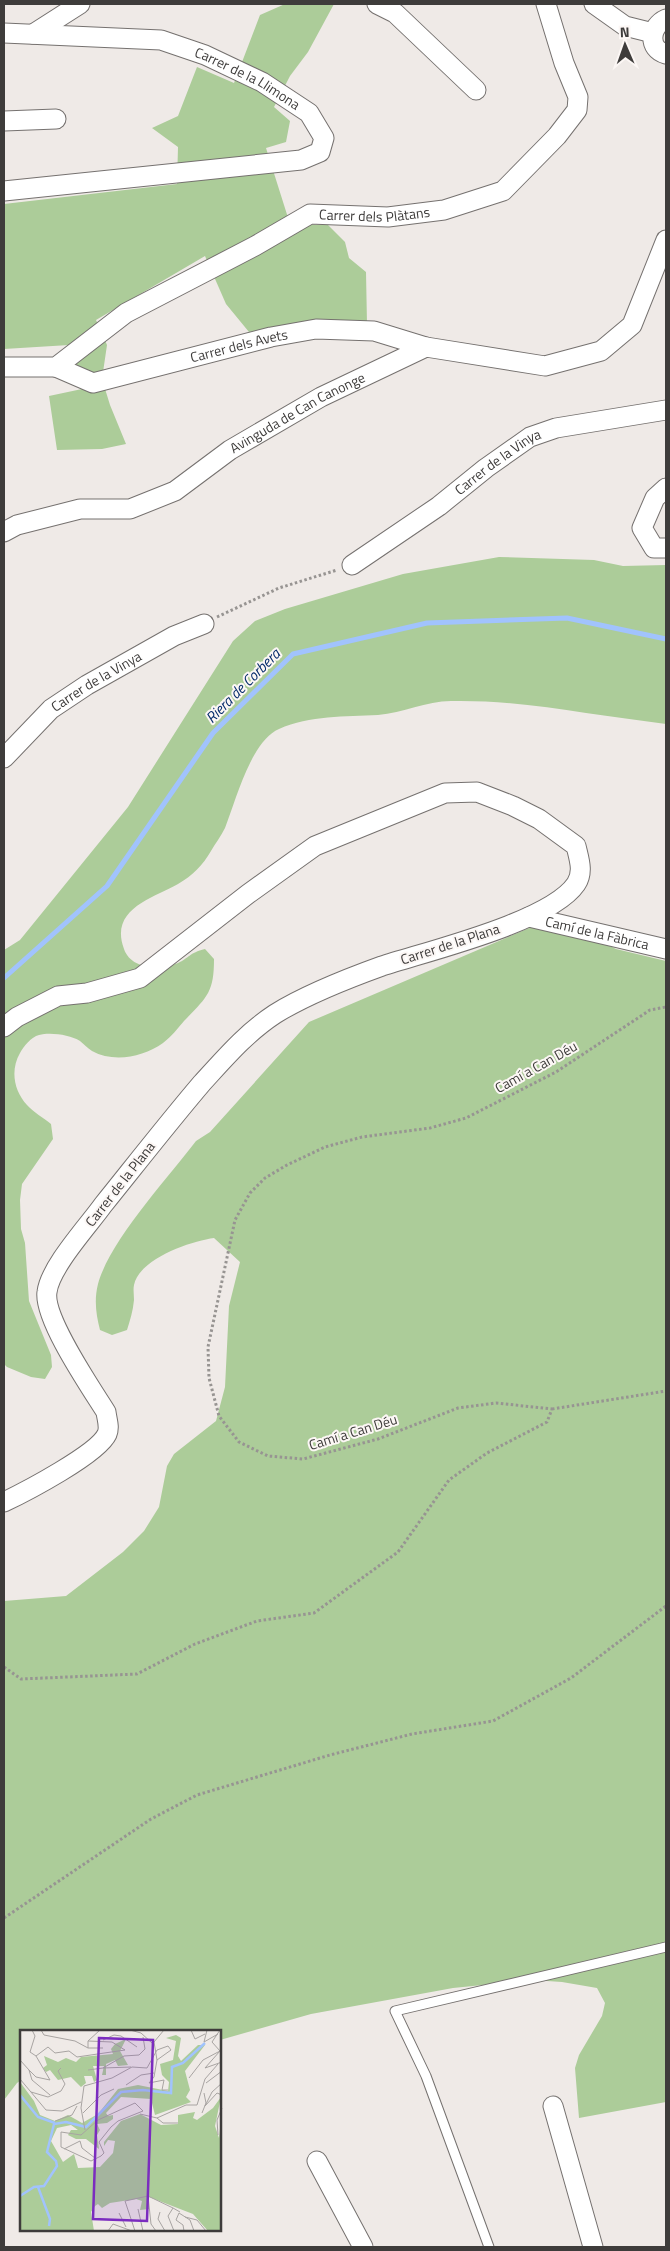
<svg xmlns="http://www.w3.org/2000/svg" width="670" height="2251" font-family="'Titillium Web',sans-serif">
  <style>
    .green { fill: #accc99 }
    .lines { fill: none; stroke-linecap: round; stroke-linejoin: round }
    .stream { stroke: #a1c3fd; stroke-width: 5 }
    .lane-casing { stroke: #75716f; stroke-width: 11 }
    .street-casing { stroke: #75716f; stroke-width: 21 }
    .path { stroke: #979492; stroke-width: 3; stroke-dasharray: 2.5 2.5; stroke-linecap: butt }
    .lane { stroke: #fff; stroke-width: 9 }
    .street { stroke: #fff; stroke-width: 19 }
    .labels { text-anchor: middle; stroke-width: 4; stroke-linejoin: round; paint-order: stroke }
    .street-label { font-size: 14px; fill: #3e3c3b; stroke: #fcf7f5 }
    .water-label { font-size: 15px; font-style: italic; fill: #062c6c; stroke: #fcf7f5 }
    .inset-river { fill: none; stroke: #a1c3fd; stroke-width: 2.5 }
    .inset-road { fill: none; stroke: #a8a4a2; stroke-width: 1 }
    .view { fill: #7b2cbf; fill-opacity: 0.15; stroke: #7b2cbf; stroke-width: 2.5 }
    .inset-edge { fill: none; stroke: #3e3c3b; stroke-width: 2.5 }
  </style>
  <rect width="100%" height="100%" fill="#efeae7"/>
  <path class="green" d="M 285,4 L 334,4 L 308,52 L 290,76 L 274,107 L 290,121 L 286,142 L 266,148 L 290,224 L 328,225 L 345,242 L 349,258 L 366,272 L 367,324 L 305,323 L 249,332 L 226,304 L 205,256 L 96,320 L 107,345 L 102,379 L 110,405 L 126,444 L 102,449 L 57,450 L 49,396 L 82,389 L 69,345 L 4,349 L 4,204 L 177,184 L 178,147 L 152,128 L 178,116 L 197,67 L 234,83 L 260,15 Z
    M 499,557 L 594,560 L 623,566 L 666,565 L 666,724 C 639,720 612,717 586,713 C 541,706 496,700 451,701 C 426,701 403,713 378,715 C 345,717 310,715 279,729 C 251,741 236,800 225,828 C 221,836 215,844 211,851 C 203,865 192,876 178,884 C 153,898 109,909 124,949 C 131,970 161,970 178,963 C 189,958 189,953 205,949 L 214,959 C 214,993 207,997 184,1021 C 178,1028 171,1037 163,1043 C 143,1057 114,1063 92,1051 C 87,1048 84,1044 80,1041 C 70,1035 51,1032 39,1035 C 31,1037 24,1046 20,1053 C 10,1070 14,1091 27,1105 C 33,1112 44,1118 51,1124 L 53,1139 L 22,1184 L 20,1200 L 21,1229 L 25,1243 L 29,1301 L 51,1355 L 52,1367 L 45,1379 L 31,1377 L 7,1367 L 4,1364 L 4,950 L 20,940 L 128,807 L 233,641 L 255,621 L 285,609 L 403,574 Z
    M 534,926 L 592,937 L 616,949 L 666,961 L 666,2102 L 579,2118 L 575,2068 L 579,2055 L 602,2016 L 605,2003 L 597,1988 L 562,1982 L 532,1980 L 453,1988 L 311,2014 L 220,2040 L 220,2031 L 21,2031 L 21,2080 L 17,2083 L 4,2100 L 4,1601 L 66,1596 L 123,1552 L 144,1531 L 159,1507 L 167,1466 L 174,1454 L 216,1421 L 225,1387 L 229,1306 L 240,1262 L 214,1238 C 191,1241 139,1259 134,1285 C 133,1290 134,1295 134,1300 C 133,1311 130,1320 127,1330 L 112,1335 L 100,1330 C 96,1314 94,1300 98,1284 C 110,1240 168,1178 196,1141 L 210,1132 L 309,1022 Z"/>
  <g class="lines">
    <path class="stream" d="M 4,978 L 107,886 L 213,733 L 293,654 L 427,623 L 567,618 L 666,639"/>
    <g class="lane-casing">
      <path id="lane" d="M 489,2247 L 426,2076 L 395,2011 L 666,1947"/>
    </g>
    <g class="street-casing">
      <g id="street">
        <path d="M 377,4 L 395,13 L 476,90"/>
        <path d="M 594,4 L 625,26 L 653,33"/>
        <path d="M 666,19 C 650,26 647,49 666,54"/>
        <path id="s1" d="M 4,33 L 161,40 L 205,55 L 262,82 L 309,113 L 324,138 L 320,152 L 301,160 L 4,191"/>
        <path d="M 33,34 L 80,4"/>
        <path d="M 4,121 L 56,119"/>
        <path id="s2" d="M 4,367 L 56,367 L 126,313 L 255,246 L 310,214 L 388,217 L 444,210 L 503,191 L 557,136 L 577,110 L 578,97 L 564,63 L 546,4"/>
        <path id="s3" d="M 56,367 L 93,383 L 271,337 L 316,329 L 374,331 L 426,347"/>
        <path d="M 666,488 L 655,498 L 642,528 L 654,548 L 666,548"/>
        <path id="s4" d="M 4,532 L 17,525 L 80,509 L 130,509 L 175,491 L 230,450 L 321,397 L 426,347 L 545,366 L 601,351 L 632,325 L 666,240"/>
        <path id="s5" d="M 352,565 L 439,506 L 486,468 L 530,437 L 556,428 L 666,410"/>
        <path id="s6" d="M 4,758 L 51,709 L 87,685 L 174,636 L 204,624"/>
        <path id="s7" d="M 529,917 L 666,949"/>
        <path d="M 4,1027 L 17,1017 L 58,996 L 87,993 L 140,978 L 248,894 L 315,846 L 445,793 L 477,792 L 513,806 L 539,819 L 576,846 C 579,859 584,872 576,884 C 550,922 428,951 382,966 C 346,979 307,994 275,1014 C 246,1033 225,1058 202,1083 C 168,1123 136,1164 103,1205 C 88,1226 50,1267 47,1292 C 43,1318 91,1388 106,1412 C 107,1420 110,1427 107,1434 C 98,1454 25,1492 4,1502"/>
        <path d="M 553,2106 L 593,2247"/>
        <path d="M 317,2161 L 363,2247"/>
      </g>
    </g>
    <path class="path" d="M 217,617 L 279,588 L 337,570
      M 552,1409 L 666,1391
      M 4,1667 L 21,1679 L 137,1674 L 195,1644 L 257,1621 L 314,1613 L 398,1552 L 449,1480 L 487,1453 L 547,1422 L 552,1409 L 496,1403 L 458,1408 L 378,1439 L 303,1459 L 268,1456 L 239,1442 L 219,1416 L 209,1378 L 208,1347 L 235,1220 L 250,1193 L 265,1178 L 287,1165 L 325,1147 L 362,1137 L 430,1128 L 466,1118 L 556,1072 L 650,1010 L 666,1007
      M 4,1918 L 151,1819 L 197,1795 L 330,1755 L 412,1734 L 493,1721 L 571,1678 L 666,1606"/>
    <use href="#lane" class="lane"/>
    <use href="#street" class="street"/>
  </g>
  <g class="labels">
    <g class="street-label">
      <text dy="5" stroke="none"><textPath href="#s1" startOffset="252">Carrer de la Llimona</textPath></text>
      <text dy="5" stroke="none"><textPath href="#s2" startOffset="414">Carrer dels Plàtans</textPath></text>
      <text dy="5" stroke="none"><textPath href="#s3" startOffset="191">Carrer dels Avets</textPath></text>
      <text dy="5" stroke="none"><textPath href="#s4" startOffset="324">Avinguda de Can Canonge</textPath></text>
      <text dy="5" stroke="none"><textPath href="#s5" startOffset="179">Carrer de la Vinya</textPath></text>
      <text dy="5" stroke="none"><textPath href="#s6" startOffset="121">Carrer de la Vinya</textPath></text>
      <text dy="5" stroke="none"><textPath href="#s7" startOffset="70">Camí de la Fàbrica</textPath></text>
      <text transform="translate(450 944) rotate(-18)" y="5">Carrer de la Plana</text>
      <text transform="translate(536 1067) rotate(-29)" y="5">Camí a Can Déu</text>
      <text transform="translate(120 1184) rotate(-52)" y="5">Carrer de la Plana</text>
      <text transform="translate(353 1432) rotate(-17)" y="5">Camí a Can Déu</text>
    </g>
    <g class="water-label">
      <text transform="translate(243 686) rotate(-45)" y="5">Riera de Corbera</text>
    </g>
  </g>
  <g transform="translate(20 2030)">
    <rect width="201" height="201" fill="#efeae7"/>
    <path d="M 156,5 L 161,8 L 158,26 L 161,31 L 178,15 L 185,15 L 165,41 L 170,60 L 166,67 L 171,72 L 135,85 L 131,69 L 101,67 L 86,83 L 88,86 L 93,85 L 93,89 L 87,93 L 77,94 L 80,100 L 77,105 L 79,119 L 66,109 L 56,109 L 48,105 L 51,100 L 58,100 L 51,95 L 37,98 L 31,111 L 43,132 L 54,124 L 58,138 L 80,137 L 93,123 L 95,111 L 88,110 L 84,116 L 84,112 L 101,91 L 120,84 L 141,95 L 158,94 L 158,85 L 175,82 L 173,88 L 177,90 L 193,78 L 201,67 L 195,96 L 199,108 L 201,90 L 201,201 L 188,201 L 173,184 L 129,167 L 129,179 L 120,180 L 122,171 L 116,169 L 90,173 L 82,178 L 78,174 L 75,176 L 71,182 L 74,201 L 0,201 L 0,52 L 14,71 L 20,85 L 35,91 L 48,85 L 62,93 L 78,84 L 98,59 L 118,55 L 148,61 L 149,52 L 142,45 L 140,34 L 153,30 L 156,11 L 146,8 ZM 106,9 L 100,21 L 108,35 L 98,36 L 95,30 L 86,34 L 86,45 L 82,45 L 84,36 L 73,36 L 77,50 L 74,52 L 72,46 L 64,46 L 66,53 L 61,57 L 51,47 L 38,50 L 30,40 L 26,42 L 23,38 L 27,35 L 24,26 L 38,32 L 46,28 L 56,32 L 61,27 L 93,24 L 91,19 L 95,14 Z" fill="#accc99"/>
    <path class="inset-river" d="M 0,65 L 18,87 L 35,93M 18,157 L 30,189 L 29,196M 0,166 L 14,157 L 24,156 L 37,136 L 36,131 L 27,122 L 34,94 L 46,92 L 66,97 L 101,62 L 123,60 L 151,63 L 152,37 L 163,33 L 185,13"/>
    <path class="inset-road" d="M 21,0 L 24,5 L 55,11 L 68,18 L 83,18M 110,0 L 121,3 L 132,13M 171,0 L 175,9 L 185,4M 187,0 L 184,12 L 198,4M 83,10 L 94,5 L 101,6 L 117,17M 134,12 L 137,30 L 134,47 L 129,53 L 144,50 L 142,60 L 148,60M 134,12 L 144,0M 68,18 L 68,11 L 80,0M 200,21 L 185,38 L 202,32M 200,21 L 192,12 L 200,0M 16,26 L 28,17 L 35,23 L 49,21 L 57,27 L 105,20 L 92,12 L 68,11M 0,30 L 9,40 L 12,50 L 30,65M 137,30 L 151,20 L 148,16 L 137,20M 83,38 L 111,37M 9,40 L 16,47 L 30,50 L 16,26 L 10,22 L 15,6 L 12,0M 68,40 L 83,38 L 104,26 L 119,25 L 125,19 L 123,7M 169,48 L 183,30 L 200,21M 0,49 L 26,80 L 42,81 L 61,72M 186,53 L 202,41M 106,55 L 121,45 L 134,43M 11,62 L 28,67 L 41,61 L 45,54 L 38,41 L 41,38M 115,73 L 123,81 L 98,91 L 91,97 L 79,112 L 84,123 L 81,126 L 71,131 L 41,117 L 41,102 L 61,105 L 78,90 ZM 185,76 L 192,62 L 202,53M 185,76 L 197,63 L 202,65M 63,83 L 81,65 L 94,59M 182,83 L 186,73 L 184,63M 120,84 L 137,88 L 166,75 L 177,75 L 185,49 L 198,34M 137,88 L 143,93 L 158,93M 35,91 L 52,85 L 57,76M 65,100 L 61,78 L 64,56 L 92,48 L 112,37 L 127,38 L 137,20M 198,105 L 197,90 L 202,78M 44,119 L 60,111 L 62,118 L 75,128M 118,179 L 123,201M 140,182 L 138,189 L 145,201M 99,183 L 106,197M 165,187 L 177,190 L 186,201M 88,201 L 93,194 L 112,201M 115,201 L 105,171 L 128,166M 136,201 L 131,194 L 128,166 L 153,178M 154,201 L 148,186 L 153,178 L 160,182M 164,201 L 163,195 L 156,190 L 159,183 L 170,190 L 174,201"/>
    <path class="view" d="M 79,8 L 133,10 L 127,191 L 73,189 Z"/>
    <rect width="201" height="201" class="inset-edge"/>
  </g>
  <rect width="670" height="2251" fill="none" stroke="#3e3c3b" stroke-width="10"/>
  <g transform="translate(625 45) rotate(358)" stroke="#fcf7f5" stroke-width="4" paint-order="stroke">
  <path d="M0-4L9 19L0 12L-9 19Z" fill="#3e3c3b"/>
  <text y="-8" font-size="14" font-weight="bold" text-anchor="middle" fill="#3e3c3b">N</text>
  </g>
</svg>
